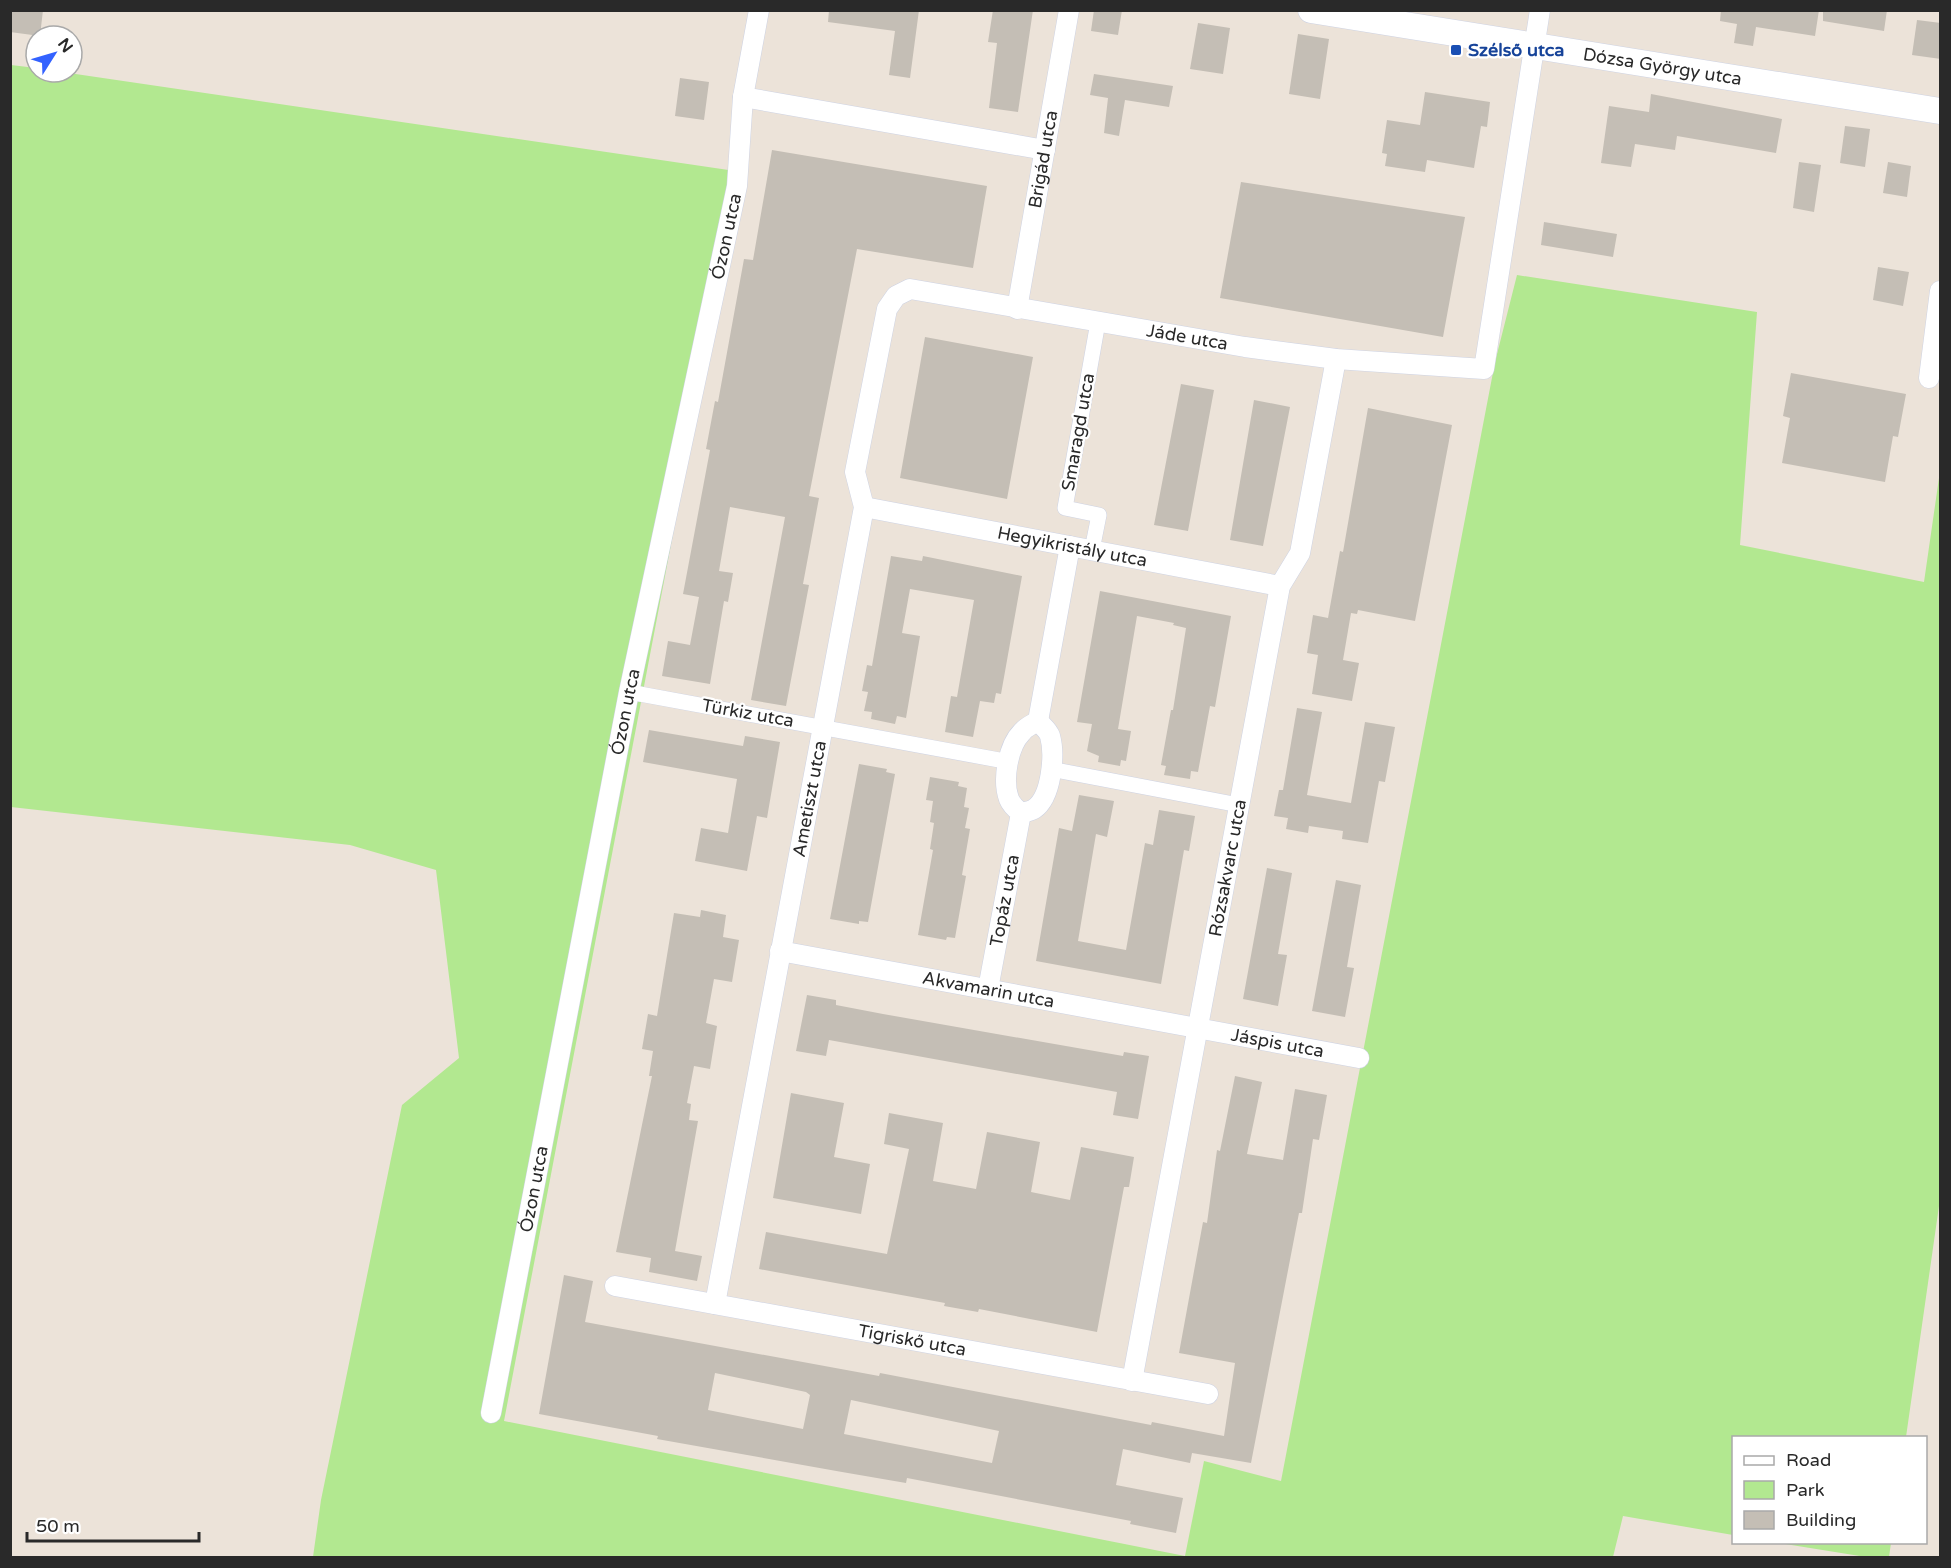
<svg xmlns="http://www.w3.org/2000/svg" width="1951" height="1568" font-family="'Varela Round',sans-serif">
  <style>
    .green { fill: #b2e890 }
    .building { fill: #c4beb5; fill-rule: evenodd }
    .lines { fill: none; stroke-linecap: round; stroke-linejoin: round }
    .pedestrian-casing { stroke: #ced3e3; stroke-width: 16 }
    .minor-casing { stroke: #ced3e3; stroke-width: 21 }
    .tertiary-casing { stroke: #ced3e3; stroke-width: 27 }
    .pedestrian { stroke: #fff; stroke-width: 15 }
    .minor { stroke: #fff; stroke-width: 20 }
    .tertiary { stroke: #fff; stroke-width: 26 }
    .transit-dot { fill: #1a4fb4; stroke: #fff; stroke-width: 2 }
    .labels { text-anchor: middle; stroke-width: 4.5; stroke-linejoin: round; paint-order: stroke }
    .transit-label { font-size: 18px; font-weight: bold; fill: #164399; stroke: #fff; text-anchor: start }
    .street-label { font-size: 18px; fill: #292929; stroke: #fff }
  </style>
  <rect width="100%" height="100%" fill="#ece3d9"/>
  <path class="green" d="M 11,65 L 36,68 L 36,72 L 62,72 L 742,172 L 504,1421 L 1185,1556 L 1204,1461 L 1281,1481 L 1495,362 L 1517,275 L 1757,312 L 1740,545 L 1924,582 L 1940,471 L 1940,1199 L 1906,1437 L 1734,1438 L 1733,1535 L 1623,1516 L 1613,1557 L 313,1557 L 321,1500 L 402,1105 L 459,1058 L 436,870 L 350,845 L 11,807 Z
    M 1779,1543 L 1891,1542 L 1891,1543 L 1889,1557 L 1866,1557 Z"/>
  <path class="building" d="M 10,10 L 43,10 L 40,36 L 10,32 Z
    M 829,10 L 919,10 L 910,78 L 889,75 L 895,31 L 828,22 Z
    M 993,10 L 1033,10 L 1018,112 L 989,108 L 997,43 L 988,42 Z
    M 1094,10 L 1122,10 L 1118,35 L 1091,31 Z
    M 1721,10 L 1819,10 L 1815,36 L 1756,27 L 1753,46 L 1734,43 L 1737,24 L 1720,21 Z
    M 1823,10 L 1887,10 L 1884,31 L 1823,21 Z
    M 1917,20 L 1941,23 L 1941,59 L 1912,55 Z
    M 1198,23 L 1230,28 L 1223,74 L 1190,69 Z
    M 1298,34 L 1329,39 L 1320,99 L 1289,94 Z
    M 1094,74 L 1173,86 L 1169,107 L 1125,100 L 1119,136 L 1104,133 L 1108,98 L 1090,95 Z
    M 680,78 L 709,82 L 704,120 L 675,116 Z
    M 1425,92 L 1490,102 L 1487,127 L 1481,126 L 1474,168 L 1427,160 L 1425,172 L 1385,166 L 1387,154 L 1382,153 L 1387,120 L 1420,125 Z
    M 1651,94 L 1782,119 L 1776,153 L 1677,136 L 1675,150 L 1635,144 L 1631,167 L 1601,163 L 1609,106 L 1649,112 Z
    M 1845,126 L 1870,129 L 1865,167 L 1840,163 Z
    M 772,150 L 987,186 L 973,268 L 857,249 L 809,496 L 819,498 L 803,584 L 809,585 L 786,706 L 751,700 L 785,517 L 730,507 L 719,571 L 733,573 L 728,602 L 724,601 L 710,684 L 662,676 L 668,641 L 690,645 L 699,597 L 683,594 L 710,450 L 706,449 L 715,401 L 718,402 L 744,259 L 753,260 Z
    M 1799,162 L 1821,165 L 1814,212 L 1793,208 Z
    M 1888,162 L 1911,166 L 1907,197 L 1883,193 Z
    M 1241,182 L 1465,217 L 1443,337 L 1220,298 Z
    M 1544,222 L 1617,234 L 1613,257 L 1541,245 Z
    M 1878,267 L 1909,272 L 1903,306 L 1873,300 Z
    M 925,337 L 1033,357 L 1007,499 L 900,478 Z
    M 1791,373 L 1906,394 L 1898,437 L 1893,436 L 1885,482 L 1782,463 L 1790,418 L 1783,416 Z
    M 1181,384 L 1214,390 L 1188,531 L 1154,525 Z
    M 1254,400 L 1290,407 L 1263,546 L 1230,540 Z
    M 1368,408 L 1452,425 L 1415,621 L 1358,610 L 1357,614 L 1351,613 L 1343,660 L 1359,663 L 1352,701 L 1312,694 L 1318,655 L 1307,653 L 1313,615 L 1328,618 L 1340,551 L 1343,552 Z
    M 891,556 L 922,561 L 923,556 L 1022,576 L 1001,694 L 996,693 L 994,703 L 980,701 L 973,737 L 945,732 L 951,696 L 957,697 L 974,600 L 910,589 L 902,633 L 920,636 L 906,718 L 897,716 L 895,724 L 871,719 L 872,712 L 864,711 L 868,692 L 862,691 L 867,665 L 872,666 Z
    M 1100,591 L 1231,616 L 1215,707 L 1210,706 L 1198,772 L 1191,771 L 1190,779 L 1164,775 L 1166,766 L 1161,765 L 1171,710 L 1173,710 L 1186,628 L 1173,625 L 1174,623 L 1137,616 L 1118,729 L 1131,731 L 1126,761 L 1121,760 L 1120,766 L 1098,762 L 1099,756 L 1087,751 L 1092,724 L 1077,722 Z
    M 1297,708 L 1322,712 L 1307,795 L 1351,803 L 1365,722 L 1395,727 L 1385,782 L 1379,781 L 1368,843 L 1342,839 L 1343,831 L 1309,826 L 1308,833 L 1286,829 L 1288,818 L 1274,816 L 1279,790 L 1283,790 Z
    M 649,730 L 743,746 L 745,736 L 780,742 L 767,818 L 757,816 L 747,871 L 695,861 L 701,828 L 728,833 L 737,779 L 643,762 Z
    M 859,764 L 887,769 L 886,772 L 895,774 L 868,922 L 859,921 L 859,924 L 830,919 Z
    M 930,777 L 959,782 L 958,786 L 967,788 L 964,807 L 969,808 L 965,828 L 970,829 L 962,875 L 966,876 L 955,938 L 947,937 L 946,940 L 918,935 L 933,850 L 930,849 L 934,823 L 930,822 L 933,801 L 926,800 Z
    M 1079,795 L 1114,801 L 1107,837 L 1096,834 L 1078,941 L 1126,950 L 1145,843 L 1153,845 L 1159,810 L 1195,816 L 1189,851 L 1184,850 L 1161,984 L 1036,961 L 1059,828 L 1072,831 Z
    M 1267,868 L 1292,873 L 1278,954 L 1287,955 L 1278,1006 L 1243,999 Z
    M 1336,880 L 1361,885 L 1347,967 L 1354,968 L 1345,1017 L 1312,1011 Z
    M 701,910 L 726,915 L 723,937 L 739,940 L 732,982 L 714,979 L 706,1023 L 717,1026 L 710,1069 L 694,1066 L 687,1103 L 691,1104 L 689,1120 L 698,1121 L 675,1251 L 702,1256 L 697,1281 L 649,1272 L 651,1258 L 616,1252 L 652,1076 L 649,1076 L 653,1051 L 642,1049 L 648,1014 L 657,1016 L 674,913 L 700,917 Z
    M 807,995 L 836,1000 L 836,1005 L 883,1014 L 1123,1056 L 1124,1052 L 1149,1056 L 1138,1119 L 1113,1115 L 1117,1092 L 829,1040 L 826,1056 L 796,1051 Z
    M 1235,1076 L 1262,1082 L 1247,1154 L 1283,1160 L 1295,1089 L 1327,1095 L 1319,1140 L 1313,1139 L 1302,1213 L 1299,1213 L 1251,1463 L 1192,1453 L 1190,1463 L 1123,1449 L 1116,1485 L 1183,1498 L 1176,1533 L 1130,1524 L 1131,1521 L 907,1478 L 906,1483 L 842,1472 L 657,1439 L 658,1436 L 539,1414 L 564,1275 L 593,1281 L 585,1322 L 879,1376 L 880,1373 L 1151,1425 L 1152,1422 L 1224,1436 L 1235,1363 L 1179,1353 L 1203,1222 L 1207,1223 L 1217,1150 L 1220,1151 ZM 715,1373 L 806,1392 L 810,1395 L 803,1429 L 708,1410 ZM 851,1400 L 999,1431 L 992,1463 L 844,1434 Z
    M 791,1093 L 844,1103 L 834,1157 L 870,1164 L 861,1214 L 773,1198 Z
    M 889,1113 L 943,1123 L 933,1181 L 976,1189 L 987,1132 L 1040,1142 L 1031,1192 L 1070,1200 L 1081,1147 L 1134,1157 L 1129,1187 L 1124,1187 L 1097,1332 L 979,1309 L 978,1312 L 944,1306 L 945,1303 L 759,1269 L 766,1232 L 887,1254 L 909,1149 L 884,1144 Z"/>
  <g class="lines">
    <g class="pedestrian-casing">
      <path id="pedestrian" d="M 1092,550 L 1099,515 L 1065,508 L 1098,322
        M 629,692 L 1010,762
        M 1050,769 L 1239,805"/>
    </g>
    <g class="minor-casing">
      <g id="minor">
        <path d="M 743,97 L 1045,150"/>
        <path id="s1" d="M 1017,309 L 1069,10"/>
        <path d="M 1929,378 L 1940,291"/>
        <path id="s2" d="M 864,507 L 1280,586"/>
        <path d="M 1021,813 C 1025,812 1031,811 1034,809 C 1052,797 1055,754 1050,736 C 1048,730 1042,726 1038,721"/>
        <path id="s3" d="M 780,951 L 1359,1058"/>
        <path id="s4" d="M 988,989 L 1021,813 C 1016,809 1011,804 1009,799 C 1002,780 1008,746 1022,732 C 1026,727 1033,724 1038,721 L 1070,546"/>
        <path id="s5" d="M 615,1286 L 1208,1394"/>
        <path id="s6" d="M 715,1304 L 864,507 L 855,472 L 887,309 L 896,296 L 910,289 L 1245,347 L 1336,359 L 1484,369 L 1540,10"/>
        <path id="s7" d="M 1132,1381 L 1280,586 L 1300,553 L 1336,359"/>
        <path id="s8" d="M 491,1413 L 629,692 L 737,186 L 743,97 L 759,10"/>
      </g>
    </g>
    <g class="tertiary-casing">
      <g id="tertiary">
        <path id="s9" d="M 1311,10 L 1940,111"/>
      </g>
    </g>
    <use href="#pedestrian" class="pedestrian"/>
    <use href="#minor" class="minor"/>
    <use href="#tertiary" class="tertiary"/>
  </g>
  <rect class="transit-dot" x="1450" y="44" width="12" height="12" rx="3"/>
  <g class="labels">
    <g class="transit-label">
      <text x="1468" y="56">Szélső utca</text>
    </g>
    <g class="street-label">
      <text dy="6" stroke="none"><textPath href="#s9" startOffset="356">Dózsa György utca</textPath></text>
      <text dy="6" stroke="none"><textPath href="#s1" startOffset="152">Brigád utca</textPath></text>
      <text dy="6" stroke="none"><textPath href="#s8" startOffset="1200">Ózon utca</textPath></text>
      <text dy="6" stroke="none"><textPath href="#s6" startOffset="1326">Jáde utca</textPath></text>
      <text transform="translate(1078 432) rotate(-80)" y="6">Smaragd utca</text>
      <text dy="6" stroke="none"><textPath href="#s2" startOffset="212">Hegyikristály utca</textPath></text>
      <text dy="6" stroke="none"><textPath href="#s8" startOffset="714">Ózon utca</textPath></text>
      <text transform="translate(748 713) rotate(10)" y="6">Türkiz utca</text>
      <text dy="6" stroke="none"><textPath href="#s6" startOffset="514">Ametiszt utca</textPath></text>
      <text dy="6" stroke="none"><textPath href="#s7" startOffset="522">Rózsakvarc utca</textPath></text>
      <text dy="6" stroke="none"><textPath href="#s4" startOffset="90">Topáz utca</textPath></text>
      <text dy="6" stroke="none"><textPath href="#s3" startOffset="212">Akvamarin utca</textPath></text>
      <text dy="6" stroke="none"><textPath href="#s3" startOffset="506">Jáspis utca</textPath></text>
      <text dy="6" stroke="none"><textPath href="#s8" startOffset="228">Ózon utca</textPath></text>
      <text dy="6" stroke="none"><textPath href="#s5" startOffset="302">Tigriskő utca</textPath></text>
    </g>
  </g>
  <rect width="1951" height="1568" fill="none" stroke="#292929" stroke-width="24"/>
  <rect x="1732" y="1436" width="195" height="108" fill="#ffffff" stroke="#a9a9a9" stroke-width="1.5"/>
  <rect x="1744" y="1456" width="30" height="9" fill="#ffffff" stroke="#a9a9a9" stroke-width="1.5"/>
  <text x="1786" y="1466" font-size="18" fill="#292929">Road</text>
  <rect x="1744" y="1481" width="30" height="18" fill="#b2e890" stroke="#a9a9a9" stroke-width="1.5"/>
  <text x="1786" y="1496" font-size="18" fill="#292929">Park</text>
  <rect x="1744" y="1511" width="30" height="18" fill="#c4beb5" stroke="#a9a9a9" stroke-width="1.5"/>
  <text x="1786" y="1526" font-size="18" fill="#292929">Building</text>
  <g transform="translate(54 54) rotate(53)"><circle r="28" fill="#ffffff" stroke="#a9a9a9" stroke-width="1.5"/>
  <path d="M0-4.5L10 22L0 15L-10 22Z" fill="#3362ff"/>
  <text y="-9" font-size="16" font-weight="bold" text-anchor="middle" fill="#292929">N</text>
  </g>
  <path d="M27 1532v9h172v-9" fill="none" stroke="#292929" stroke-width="3"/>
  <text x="36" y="1532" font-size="18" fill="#292929" stroke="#ffffff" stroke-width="4.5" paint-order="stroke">50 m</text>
</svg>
